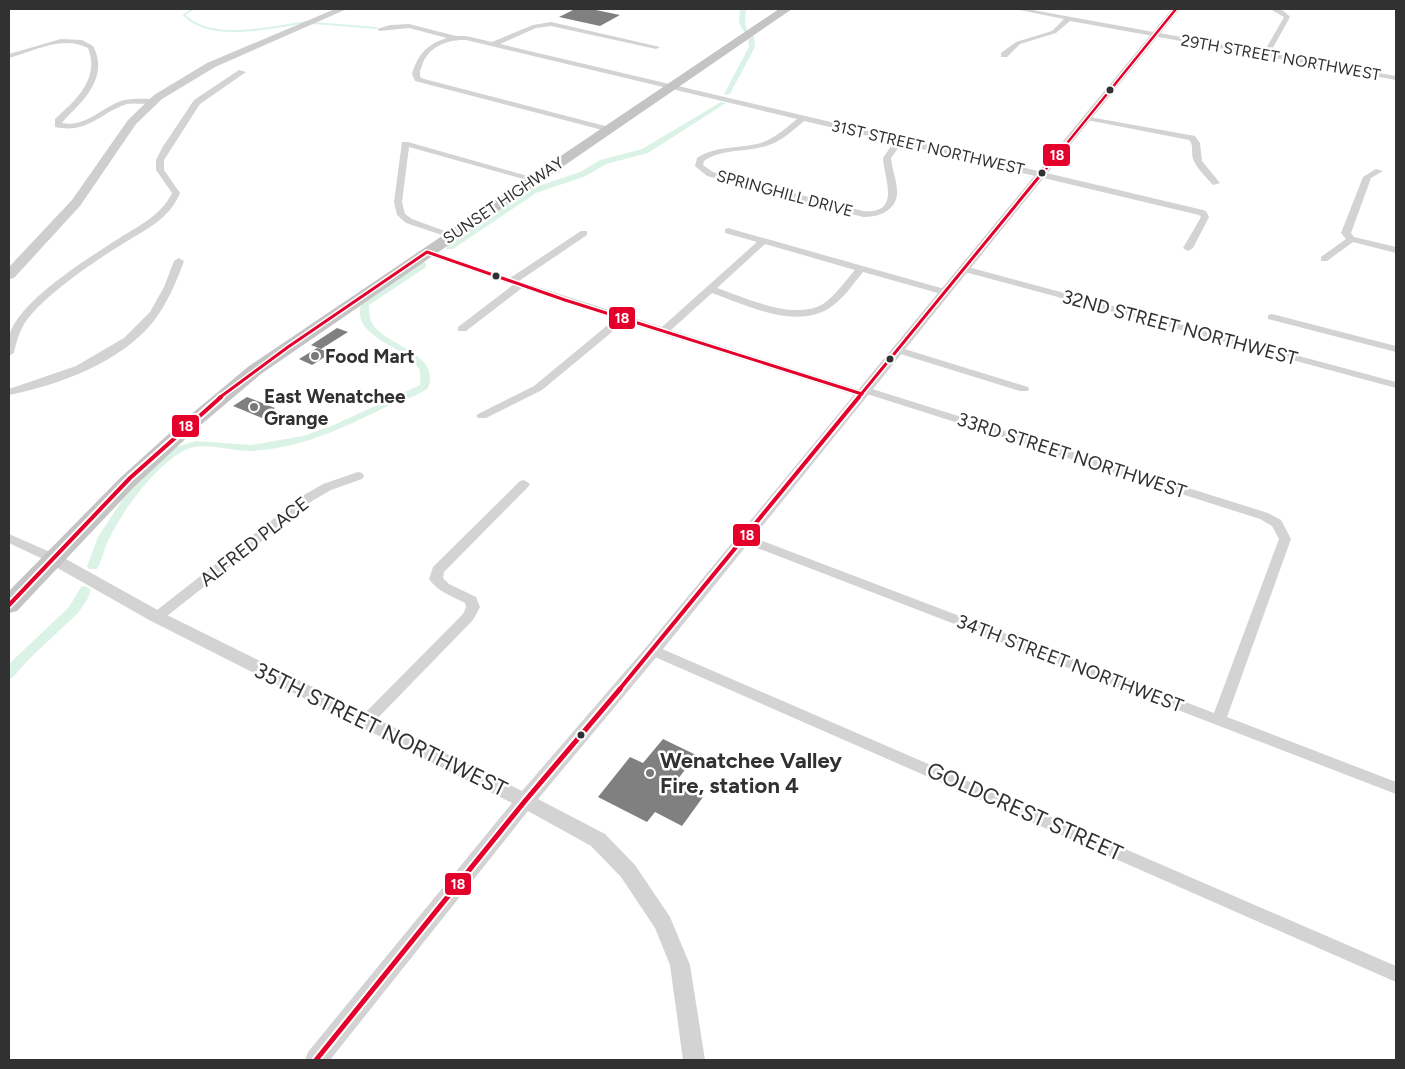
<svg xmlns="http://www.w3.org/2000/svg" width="1405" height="1069" font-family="Figtree,sans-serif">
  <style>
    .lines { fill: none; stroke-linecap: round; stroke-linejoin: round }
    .stream { stroke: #dbf3e6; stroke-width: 2 }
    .canal { fill: #dbf3e6; fill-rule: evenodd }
    .building { fill: #808080 }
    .minor { fill: #d3d3d3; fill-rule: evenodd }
    .tertiary { fill: #d3d3d3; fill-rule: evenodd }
    .secondary { fill: #cecece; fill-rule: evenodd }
    .trunk { fill: #c4c4c4; fill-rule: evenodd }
    .bus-1-far3-casing { stroke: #fff; stroke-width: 5 }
    .bus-1-far2-casing { stroke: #fff; stroke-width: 6 }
    .bus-1-far1-casing { stroke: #fff; stroke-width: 8 }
    .bus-1-casing { stroke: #fff; stroke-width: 9 }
    .bus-1-far3 { stroke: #e4002b; stroke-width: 2.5 }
    .bus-1-far2 { stroke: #e4002b; stroke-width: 3 }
    .bus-1-far1 { stroke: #e4002b; stroke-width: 4 }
    .bus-1 { stroke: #e4002b; stroke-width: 5 }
    .bus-dot { fill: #313131; stroke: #fff; stroke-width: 2 }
    .poi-dot { fill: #797979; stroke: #fff; stroke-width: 2 }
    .labels { text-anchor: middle; stroke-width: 5; stroke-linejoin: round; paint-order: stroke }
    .far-street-label { font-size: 16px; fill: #313131; stroke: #fff }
    .street-label { font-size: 19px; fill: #313131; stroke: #fff }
    .poi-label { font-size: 19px; font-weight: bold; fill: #313131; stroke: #fff; text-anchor: start }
    .near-street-label { font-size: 22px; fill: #313131; stroke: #fff }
    .near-poi-label { font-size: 22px; font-weight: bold; fill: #313131; stroke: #fff; text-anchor: start }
    .line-badge { stroke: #fff; stroke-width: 2 }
    .badge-label { font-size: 14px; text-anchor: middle; font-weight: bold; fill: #fff }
  </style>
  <rect width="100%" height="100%" fill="#fff"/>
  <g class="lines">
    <path class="stream" d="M 193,9 L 184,15 C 212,43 272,27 307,22
      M 314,23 L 376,28"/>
    <path class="canal" d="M 740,9 L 746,9 L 745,23 L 748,32 L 744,32 L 739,23 Z
      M 751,34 L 754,36 L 755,47 L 730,94 L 725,95 L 724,94 L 749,47 L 748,36 Z
      M 721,102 L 726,103 L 648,153 L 606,164 L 586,176 L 536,193 L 453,249 L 447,249 L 446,247 L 530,189 L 580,172 L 600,160 L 642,149 Z
      M 423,262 L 426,263 L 426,267 L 369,305 C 369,310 369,316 371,321 C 381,345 442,352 428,388 C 417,397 403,399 390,405 C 345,427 303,448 251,451 C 230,452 203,440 183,451 C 154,468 125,507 110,537 C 104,547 103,559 97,569 L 89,569 L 87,566 L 98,537 L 123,499 L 155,464 L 176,447 L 196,441 L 251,445 L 303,436 L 334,425 L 420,385 C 420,380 421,373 419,369 C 407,345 348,338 362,302 Z
      M 85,586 L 91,590 L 87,600 L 78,613 L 31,657 L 13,677 L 9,679 L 9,665 L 12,661 L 69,607 L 81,587 Z"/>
  </g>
  <path class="building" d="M 575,9 L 591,9 L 620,15 L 600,26 L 559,17 Z
    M 337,328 L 348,332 L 321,349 L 311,345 Z
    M 317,348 L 331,353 L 312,365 L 299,359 Z
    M 247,397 L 275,408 L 262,418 L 233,406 Z
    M 663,739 L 696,755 L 675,783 L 703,797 L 682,826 L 655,812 L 647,822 L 598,797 L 630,757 L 643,763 Z"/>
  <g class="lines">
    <path class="minor" d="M 1015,9 L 1027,9 L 1264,52 L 1284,17 L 1270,9 C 1279,8 1284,10 1290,17 L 1270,53 L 1396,76 L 1396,80 L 1070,21 L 1056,33 L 1020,44 L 1007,57 L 1001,57 L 1001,53 L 1016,42 L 1052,31 L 1064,19 Z
      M 551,22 L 660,47 L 656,49 L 551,26 L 536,28 L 500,44 L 1203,210 L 1206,211 L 1209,217 L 1193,248 L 1188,251 L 1183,248 L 1201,217 L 1199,215 L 901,144 L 891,158 C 892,169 896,178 897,189 C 899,209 880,218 863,217 L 707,176 L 695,166 L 697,158 C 717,145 739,149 761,143 C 775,138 786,128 797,119 L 466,40 C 448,39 427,47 422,66 C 420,71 419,73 421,78 L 428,80 L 609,127 L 610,129 L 606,131 L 415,81 L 412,74 C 418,54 427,44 447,38 L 409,28 L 380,31 L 377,29 L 390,25 L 409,24 L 456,36 L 466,36 L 492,42 L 533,25 ZM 804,121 L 894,142 L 883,158 C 884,179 902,214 863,211 L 713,172 L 703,165 L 704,161 C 723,148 747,153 769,145 C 782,141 793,130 804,121 Z
      M 61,39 L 82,40 L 93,46 C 106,70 93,91 75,109 C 70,114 65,118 62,123 C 85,128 101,108 121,101 C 131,98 142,99 153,99 L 157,101 C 149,106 136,102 127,104 C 99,113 89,134 55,127 L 55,119 C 76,100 100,79 88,48 C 62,35 35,51 9,58 L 9,54 Z
      M 239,70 L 246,72 L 200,104 L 164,160 L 164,170 L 180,193 C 170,218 147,229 124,243 C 95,261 47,293 26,321 C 20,330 16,342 14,353 L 9,356 C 9,349 7,340 10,333 C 21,300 88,258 118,239 C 138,226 161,216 172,193 L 156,170 L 156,160 L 162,148 L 194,100 Z
      M 1084,116 L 1195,136 L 1200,143 L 1202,161 L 1220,183 L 1213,185 C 1206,177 1197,169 1193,159 C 1191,152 1194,145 1189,140 L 1087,120 L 1084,120 Z
      M 402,142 L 408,142 L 538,179 L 534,182 L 409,147 L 402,202 L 405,214 L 412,219 L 456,235 L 451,238 L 406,223 L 397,215 L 394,202 Z
      M 1376,169 L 1383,171 L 1371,178 L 1351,233 L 1354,237 L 1396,247 L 1396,253 L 1353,242 L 1327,261 L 1321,261 L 1321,257 L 1346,239 L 1341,233 L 1363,177 Z
      M 728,228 L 948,290 L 950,292 L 945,295 L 863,272 C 853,284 843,300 828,309 C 793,329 746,305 712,293 L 671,330 L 860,390 L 865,387 L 869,388 L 1268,513 L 1281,520 L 1291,539 L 1227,717 L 1396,782 L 1396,794 L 739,541 L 737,538 L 743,534 L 747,535 L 1214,713 L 1279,539 L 1272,526 L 1260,519 L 867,394 L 862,397 L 858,396 L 624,322 L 542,390 L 486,418 L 478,418 L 476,416 L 478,414 L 534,386 L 615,319 L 522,288 L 466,331 L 458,331 L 458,327 L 513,285 L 424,254 L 424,250 L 430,250 L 510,278 L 581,231 L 587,231 L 587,235 L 519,281 L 662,327 L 757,242 L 725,233 L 725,229 ZM 765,244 L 855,270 C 845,281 836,295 823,304 C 794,321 746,298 717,288 Z
      M 179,258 L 184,261 C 176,283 167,304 153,322 C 120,363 58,385 9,395 L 9,389 L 76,366 L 124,338 L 150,312 L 164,287 L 174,261 Z
      M 964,266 L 1396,382 L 1396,388 L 961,271 L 961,267 Z
      M 1272,314 L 1396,346 L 1396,352 L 1268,319 L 1268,315 Z
      M 898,347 L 1028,387 L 1029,389 L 1028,391 L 1020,391 L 894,352 L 893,350 Z
      M 358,472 L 362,473 L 364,476 L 362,479 L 331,490 L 312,501 L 162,620 L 152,620 L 150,617 L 152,614 L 304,495 L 323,484 Z
      M 524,480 L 530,484 L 528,487 L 444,572 L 443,578 L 449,584 L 476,597 L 480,607 L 473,620 L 371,725 L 366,727 L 361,725 L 359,721 L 361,717 L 463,614 L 466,607 L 465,603 C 452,596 438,592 429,579 L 433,567 L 520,481 Z
      M 9,534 L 57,555 L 58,558 L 57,561 L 47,561 L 9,543 Z
      M 653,645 L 1396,966 L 1396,982 L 648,654 L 646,650 L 648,646 Z"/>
    <path class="tertiary" d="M 1172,9 L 1180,9 L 659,654 L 538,799 L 605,834 L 635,865 L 670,917 L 690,965 L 705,1060 L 683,1060 L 670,965 L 655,928 L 621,877 L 591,846 L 528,811 L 330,1060 L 305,1060 L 308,1052 L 512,803 L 151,621 L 47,562 L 44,558 L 47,554 L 57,554 L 163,613 L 522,791 L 647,646 Z"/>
    <path class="secondary" d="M 335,9 L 347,9 L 215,67 L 162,99 L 136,124 L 80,206 L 14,278 L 9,279 L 9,267 L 72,200 L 128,120 L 154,95 L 207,63 Z"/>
    <path class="trunk" d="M 779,9 L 792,9 L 261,374 L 196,429 L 134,487 L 17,611 L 9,613 L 9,591 L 120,478 L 183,421 L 249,366 Z"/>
    <g class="bus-1-far3-casing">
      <path id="bus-1-far3" d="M 1042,174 L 1176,9"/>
    </g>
    <g class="bus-1-far2-casing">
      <path id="bus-1-far2" d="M 219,398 L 288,347 L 427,252 L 565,300 L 862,394
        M 858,398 L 1043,172"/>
    </g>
    <g class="bus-1-far1-casing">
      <path id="bus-1-far1" d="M 9,605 L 130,478 L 221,397
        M 619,690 L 859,397"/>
    </g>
    <g class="bus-1-casing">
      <path id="bus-1" d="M 316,1060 L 525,801 L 620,689"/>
    </g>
    <use href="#bus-1-far3" class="bus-1-far3"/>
    <use href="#bus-1-far2" class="bus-1-far2"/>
    <use href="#bus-1-far1" class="bus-1-far1"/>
    <use href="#bus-1" class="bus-1"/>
  </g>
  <g class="bus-dot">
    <circle cx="1110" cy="90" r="4.5"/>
    <circle cx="1042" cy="173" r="4.5"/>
    <circle cx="496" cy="276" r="4.5"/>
    <circle cx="890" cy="359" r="4.5"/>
    <circle cx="581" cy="735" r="4.5"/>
  </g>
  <g class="poi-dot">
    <circle cx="315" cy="356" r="5"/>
    <circle cx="254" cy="407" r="5"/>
    <circle cx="650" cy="773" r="5"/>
  </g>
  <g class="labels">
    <g class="far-street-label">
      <text transform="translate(1281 57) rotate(10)" y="6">29TH STREET NORTHWEST</text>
      <text transform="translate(928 147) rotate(13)" y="6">31ST STREET NORTHWEST</text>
      <text transform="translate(785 193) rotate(15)" y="6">SPRINGHILL DRIVE</text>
      <text transform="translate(503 200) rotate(-34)" y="6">SUNSET HIGHWAY</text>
    </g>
    <g class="street-label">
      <text transform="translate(1180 327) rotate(15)" y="7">32ND STREET NORTHWEST</text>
      <text transform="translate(1072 455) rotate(18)" y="7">33RD STREET NORTHWEST</text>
      <text transform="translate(254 541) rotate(-38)" y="7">ALFRED PLACE</text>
      <text transform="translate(1070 663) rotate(21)" y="7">34TH STREET NORTHWEST</text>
    </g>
    <g class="poi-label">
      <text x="325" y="363">Food Mart</text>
      <text x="264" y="403">East Wenatchee<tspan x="264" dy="22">Grange</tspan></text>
    </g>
    <g class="near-street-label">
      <text transform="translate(381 729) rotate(26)" y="8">35TH STREET NORTHWEST</text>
      <text transform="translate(1025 811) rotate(24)" y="8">GOLDCREST STREET</text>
    </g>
    <g class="near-poi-label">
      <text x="660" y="768">Wenatchee Valley<tspan x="660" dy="25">Fire, station 4</tspan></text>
    </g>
  </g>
  <g class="line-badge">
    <rect x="1042" y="143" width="29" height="24" rx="5" fill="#e4002b"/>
    <rect x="608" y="306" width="28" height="24" rx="5" fill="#e4002b"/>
    <rect x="171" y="414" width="29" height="24" rx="5" fill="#e4002b"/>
    <rect x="732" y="523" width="29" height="24" rx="5" fill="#e4002b"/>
    <rect x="444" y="872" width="28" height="24" rx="5" fill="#e4002b"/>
  </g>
  <g class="badge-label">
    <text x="1057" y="160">18</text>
    <text x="622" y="323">18</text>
    <text x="186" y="431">18</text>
    <text x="747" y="540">18</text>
    <text x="458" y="889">18</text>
  </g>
  <rect width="1405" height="1069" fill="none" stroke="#313131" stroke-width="20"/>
</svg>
